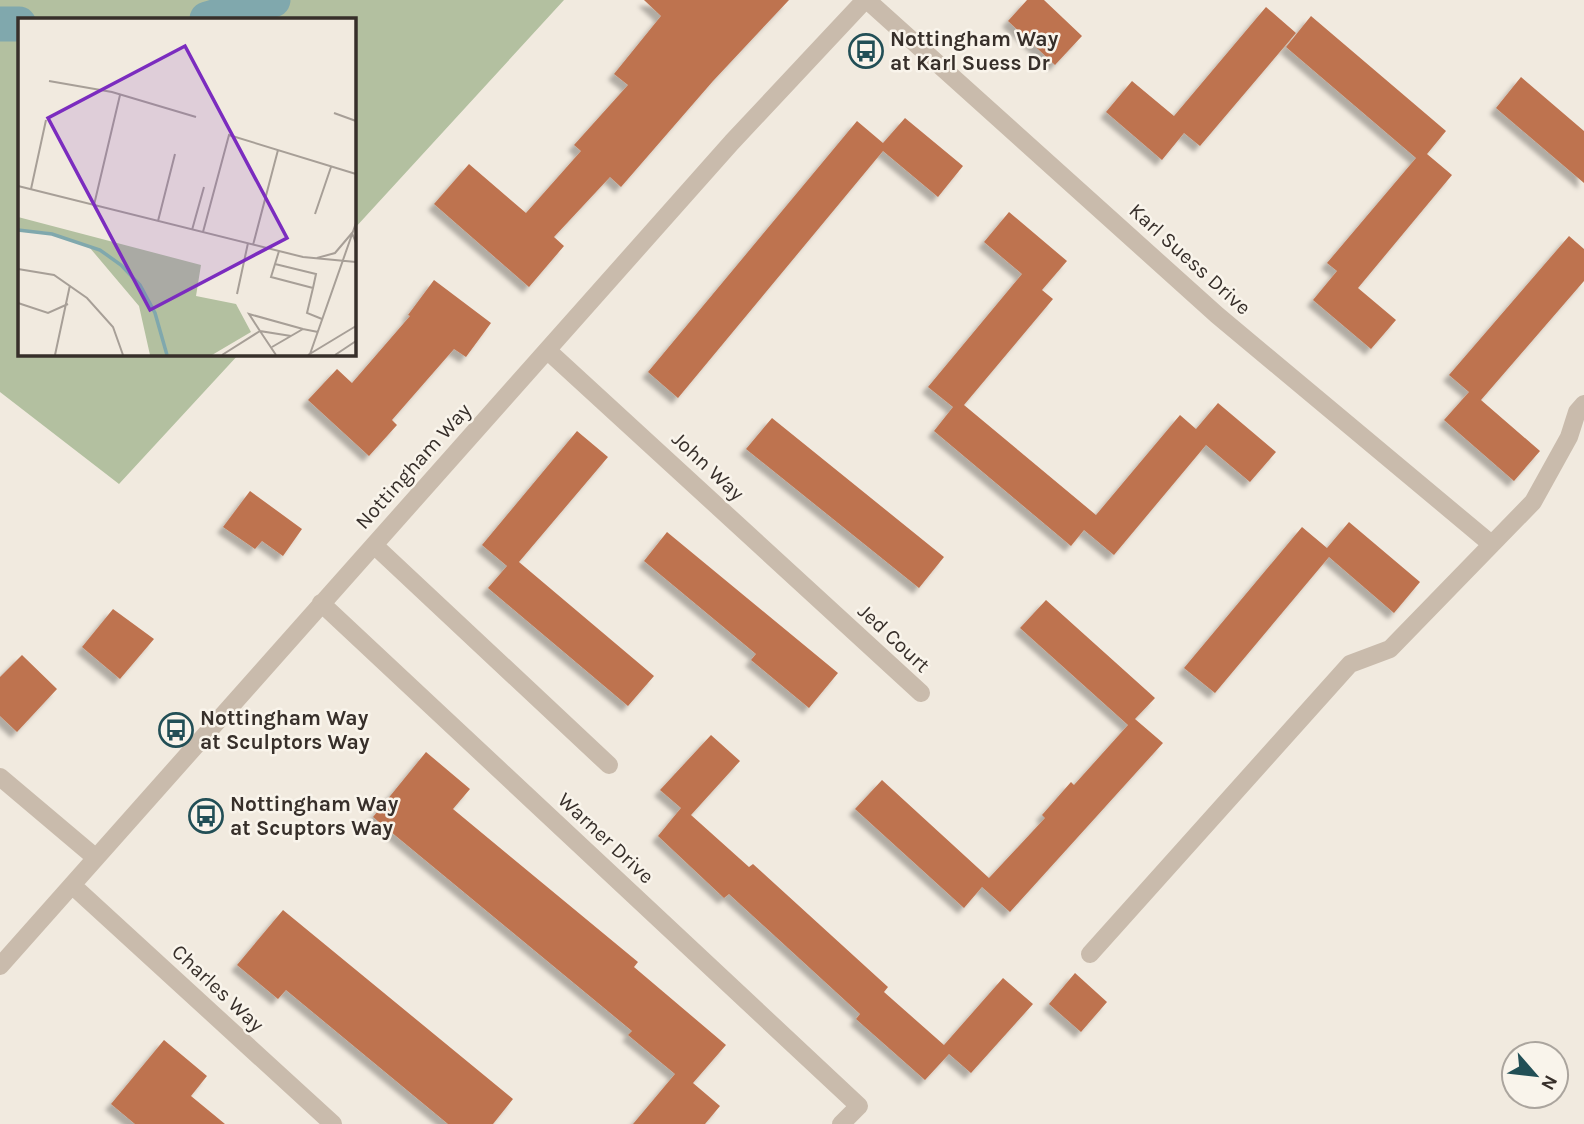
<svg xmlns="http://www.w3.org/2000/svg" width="1584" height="1124" font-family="Karla,sans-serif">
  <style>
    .green { fill: #b3c0a0 }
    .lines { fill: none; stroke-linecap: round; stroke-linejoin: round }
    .canal { stroke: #80a8ad; stroke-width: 35 }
    .building { fill: #be7350; filter: url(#shadow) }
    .minor { stroke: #c9bbac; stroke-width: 18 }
    .labels { text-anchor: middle; stroke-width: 5; stroke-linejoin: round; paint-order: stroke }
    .poi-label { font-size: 21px; font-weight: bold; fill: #372f2a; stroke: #f9f4eb; text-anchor: start }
    .street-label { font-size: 21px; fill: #372f2a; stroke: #f9f4eb }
    .inset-river { fill: none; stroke: #80a8ad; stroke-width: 3.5 }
    .inset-road { fill: none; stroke: #a79f97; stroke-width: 2 }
    .view { fill: #7b2cbf; fill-opacity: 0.15; stroke: #7b2cbf; stroke-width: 3.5 }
    .inset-edge { fill: none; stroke: #372f2a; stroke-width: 3.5 }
  </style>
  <defs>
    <filter id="shadow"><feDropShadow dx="-6" dy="6" stdDeviation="2" flood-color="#0004"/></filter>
  </defs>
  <rect width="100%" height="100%" fill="#f1eadf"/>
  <path class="green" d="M 0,0 L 564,0 L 354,229 L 354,19 L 19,19 L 19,354 L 239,354 L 119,484 L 0,392 Z"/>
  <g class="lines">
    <path class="canal" d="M 207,19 L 273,0
      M 0,24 L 19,24"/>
  </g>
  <path class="building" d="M 644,0 L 789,0 L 713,81 L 621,187 L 610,177 L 554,237 L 564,246 L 529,287 L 434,204 L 469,164 L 526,213 L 581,151 L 574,145 L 628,85 L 614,74 L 661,16 Z
    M 1027,0 L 1044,0 L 1082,36 L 1055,65 L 1008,21 Z
    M 1266,7 L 1296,33 L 1200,146 L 1184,133 L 1162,160 L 1106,112 L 1132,81 L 1174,116 Z
    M 1311,16 L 1446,131 L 1427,154 L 1452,175 L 1358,288 L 1396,320 L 1371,349 L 1313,300 L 1337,271 L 1327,263 L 1416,158 L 1286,47 Z
    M 1521,77 L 1584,131 L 1584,183 L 1496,108 Z
    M 905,118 L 963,166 L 938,197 L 883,151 L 678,398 L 648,372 L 857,121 L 883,143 Z
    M 1009,212 L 1067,261 L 1042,290 L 1053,299 L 964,405 L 1096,515 L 1180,415 L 1196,429 L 1218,403 L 1276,452 L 1250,482 L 1206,445 L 1114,555 L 1084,530 L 1071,546 L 934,431 L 953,407 L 928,387 L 1022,274 L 984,242 Z
    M 1569,236 L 1584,249 L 1584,281 L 1481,400 L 1540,451 L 1514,481 L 1444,420 L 1469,392 L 1449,375 Z
    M 434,280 L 491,323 L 466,357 L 454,349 L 392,420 L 397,425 L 369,456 L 308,400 L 337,369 L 352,383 L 410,316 L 408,315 Z
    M 772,418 L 944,557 L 919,588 L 746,449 Z
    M 577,431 L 608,457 L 519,562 L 654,676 L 628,706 L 488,588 L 507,566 L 482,545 Z
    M 250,491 L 302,529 L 283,556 L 262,541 L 255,549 L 223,527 Z
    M 1349,522 L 1420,582 L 1394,613 L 1329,557 L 1215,693 L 1184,668 L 1302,527 L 1327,548 Z
    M 667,532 L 838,673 L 809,708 L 751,660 L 756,654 L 644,561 Z
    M 1046,600 L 1155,698 L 1135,719 L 1163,743 L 1010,912 L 982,887 L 964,908 L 855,809 L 882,780 L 989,878 L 1045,818 L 1042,815 L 1071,782 L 1074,785 L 1128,725 L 1020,628 Z
    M 113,609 L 154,639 L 120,679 L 82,647 Z
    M 22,655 L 57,689 L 17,732 L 0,716 L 0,677 Z
    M 711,735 L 740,761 L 691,815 L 749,867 L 753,864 L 888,987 L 884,992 L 944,1045 L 1003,978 L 1033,1004 L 971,1073 L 949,1054 L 925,1080 L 856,1019 L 860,1014 L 729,894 L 724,898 L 658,836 L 681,808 L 660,790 Z
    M 426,752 L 470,789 L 453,809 L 638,962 L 634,967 L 726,1045 L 693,1083 L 720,1106 L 705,1124 L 633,1124 L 675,1074 L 628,1035 L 632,1031 L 373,817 Z
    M 283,910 L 513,1099 L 493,1124 L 448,1124 L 286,990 L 278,999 L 237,965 Z
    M 1075,973 L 1107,1002 L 1081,1032 L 1049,1004 Z
    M 164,1040 L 207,1076 L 191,1096 L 225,1124 L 135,1124 L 111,1104 Z"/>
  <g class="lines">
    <path class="minor" d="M 867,0 L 1217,315 L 1490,543
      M 547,350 L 921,693
      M 374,545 L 609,765
      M 321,603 L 859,1106 L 841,1124
      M 0,777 L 96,858
      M 72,885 L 333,1124
      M 1090,954 L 1350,664 L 1390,649 L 1533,502 L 1569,437 L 1577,412 L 1584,404
      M 0,966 L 732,142 L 865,0"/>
  </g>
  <defs>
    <g id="bus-ring" transform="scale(1.75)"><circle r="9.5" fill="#f9f4eb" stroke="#224f56" stroke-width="1.5"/><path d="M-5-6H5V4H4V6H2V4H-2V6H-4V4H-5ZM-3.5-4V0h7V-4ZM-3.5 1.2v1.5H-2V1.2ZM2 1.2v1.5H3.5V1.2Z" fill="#224f56"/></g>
  </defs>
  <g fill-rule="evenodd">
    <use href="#bus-ring" x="866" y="51"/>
    <use href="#bus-ring" x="176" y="730"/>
    <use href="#bus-ring" x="206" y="816"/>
  </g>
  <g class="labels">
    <g class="poi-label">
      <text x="890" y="46">Nottingham Way<tspan x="890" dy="24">at Karl Suess Dr</tspan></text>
      <text x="200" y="725">Nottingham Way<tspan x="200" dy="24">at Sculptors Way</tspan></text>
      <text x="230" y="811">Nottingham Way<tspan x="230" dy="24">at Scuptors Way</tspan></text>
    </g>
    <g class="street-label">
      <text transform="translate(1190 259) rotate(42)" y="7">Karl Suess Drive</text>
      <text transform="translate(413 466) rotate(-48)" y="7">Nottingham Way</text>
      <text transform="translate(708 466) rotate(43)" y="7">John Way</text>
      <text transform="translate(894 638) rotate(43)" y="7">Jed Court</text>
      <text transform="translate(606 838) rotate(43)" y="7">Warner Drive</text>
      <text transform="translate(218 988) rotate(43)" y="7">Charles Way</text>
    </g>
  </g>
  <g transform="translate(18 18)">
    <rect width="338" height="338" fill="#f1eadf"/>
    <path d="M 0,199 L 183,247 L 178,278 L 218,286 L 233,314 L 194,337 L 132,337 L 121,288 L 72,230 L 30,214 L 0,213 Z" fill="#b3c0a0"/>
    <path class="inset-river" d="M 0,212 L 34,216 L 82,232 L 103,247 L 122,267 L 137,295 L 149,337"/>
    <path class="inset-road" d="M 31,63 L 94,74 L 178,99M 316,95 L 338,103M 0,168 L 285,239 L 338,244M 13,171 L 28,102M 76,187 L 102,77M 297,196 L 313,149M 140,203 L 157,136M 174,212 L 186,169M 185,214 L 211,117 L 338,156M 235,227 L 260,132M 261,233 L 253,259 L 295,270 L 289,295 L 304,301M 299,240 L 317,235 L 334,215 L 338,225M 257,246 L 298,256 L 295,270M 0,251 L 36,257 L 69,280 L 95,309 L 105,337M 219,276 L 230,225M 0,285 L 30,295 L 50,286M 273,318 L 242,313 L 231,296 L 285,311M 254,329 L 285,311 L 300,314M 292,336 L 338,205M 37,337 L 52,267M 204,337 L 242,313 L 258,337M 290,337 L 338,308M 317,337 L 338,323"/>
    <path class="view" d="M 167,28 L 269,220 L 132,292 L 30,100 Z"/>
    <rect width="338" height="338" class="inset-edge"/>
  </g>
  <g transform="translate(1535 1075) rotate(118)"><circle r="33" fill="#f9f4eb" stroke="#aba59e" stroke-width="2"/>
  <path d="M0-5L12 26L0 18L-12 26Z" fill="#224f56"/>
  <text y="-10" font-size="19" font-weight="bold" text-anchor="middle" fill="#372f2a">N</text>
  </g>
</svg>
